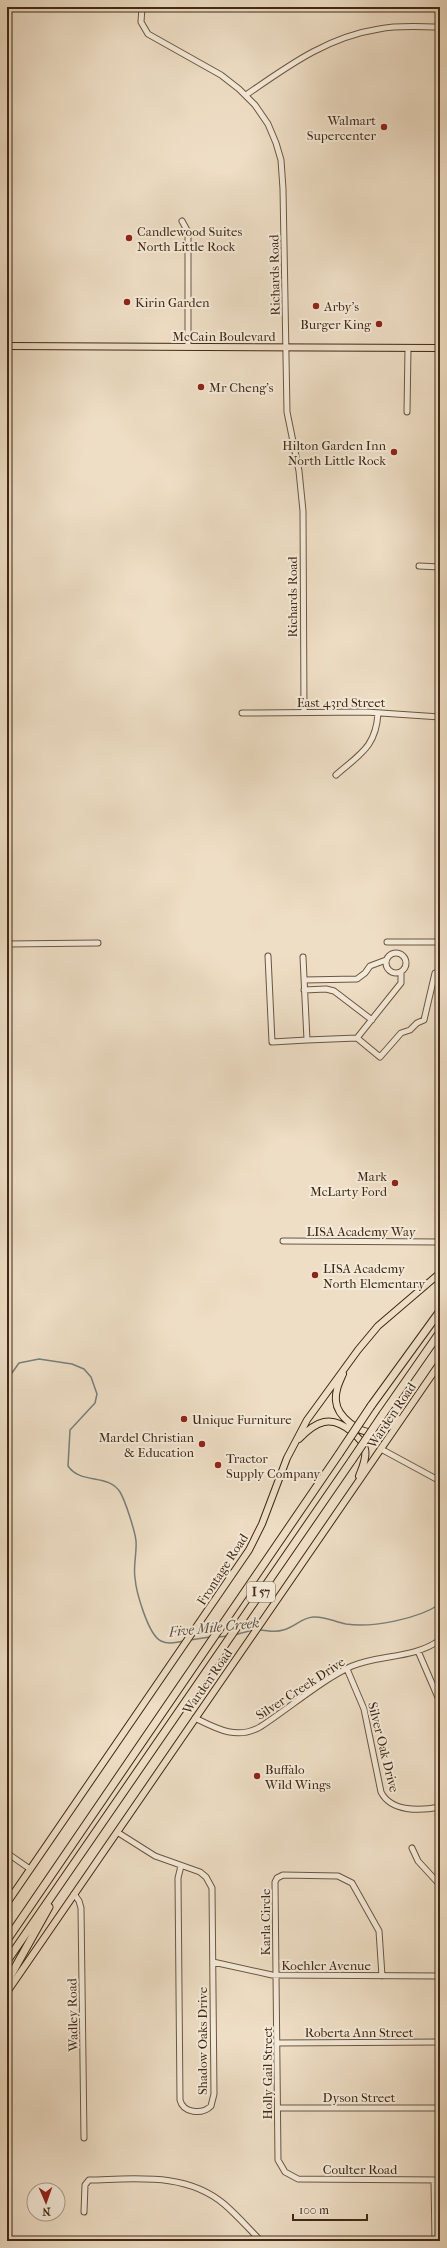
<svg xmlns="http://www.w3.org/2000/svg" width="447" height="2248" font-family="'IM FELL French Canon',serif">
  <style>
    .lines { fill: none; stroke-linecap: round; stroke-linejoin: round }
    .stream { stroke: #787f7b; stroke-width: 1.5 }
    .minor-casing { stroke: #6c5641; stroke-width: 7 }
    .major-casing { stroke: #402915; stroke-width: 8 }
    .highway-casing { stroke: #402915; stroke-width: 9 }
    .minor { stroke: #f4ead9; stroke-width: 5 }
    .major { stroke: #eedec5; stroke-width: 6 }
    .highway { stroke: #eedec5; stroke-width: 7 }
    .highway-bridge-casing { stroke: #402915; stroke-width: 9; stroke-linecap: butt }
    .highway-bridge { stroke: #eedec5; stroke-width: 7 }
    .poi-dot { fill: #8f2418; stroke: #f4ead9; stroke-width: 1.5 }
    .labels { text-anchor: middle; stroke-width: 4; stroke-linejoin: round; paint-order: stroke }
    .shield { fill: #f4ead9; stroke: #766350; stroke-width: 1 }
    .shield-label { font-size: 12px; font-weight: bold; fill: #402915 }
    .poi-label { font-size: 13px; fill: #402915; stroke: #f4ead9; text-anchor: start }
    .street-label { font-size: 13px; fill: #402915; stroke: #f4ead9 }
    .water-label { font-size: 14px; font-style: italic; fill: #584d40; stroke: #f4ead9 }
  </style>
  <rect width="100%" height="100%" fill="#eedec5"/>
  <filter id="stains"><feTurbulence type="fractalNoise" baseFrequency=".005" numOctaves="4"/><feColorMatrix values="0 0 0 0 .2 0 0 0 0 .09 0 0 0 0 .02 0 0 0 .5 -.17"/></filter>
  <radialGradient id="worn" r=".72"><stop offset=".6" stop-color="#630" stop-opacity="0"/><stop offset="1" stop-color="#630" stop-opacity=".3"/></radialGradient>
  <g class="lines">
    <path class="stream" d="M 7,1380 L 19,1363 L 39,1359 L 72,1364 L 84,1369 L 91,1377 L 97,1394 L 95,1403 L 70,1430 L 68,1466 C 81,1485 108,1473 120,1492 C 125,1500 135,1531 136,1541 C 137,1553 133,1566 135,1578 C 136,1591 148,1635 161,1641 C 169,1645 176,1642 185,1641
      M 259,1630 C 267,1630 275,1633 283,1630 C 295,1627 301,1618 313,1617 C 325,1616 335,1622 346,1624 C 372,1628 418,1619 440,1604
      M 234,1635 L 253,1630
      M 218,1637 L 228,1636
      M 190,1640 L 210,1637"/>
    <g class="minor-casing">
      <path id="minor" d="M 142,7 L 141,22 L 148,34 L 221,75 L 239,89 L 255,105 L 268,124 L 276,143 L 281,160 L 283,189 L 287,412 L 299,471 L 303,511 L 304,712
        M 246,95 C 288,66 327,37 379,29 C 399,25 420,27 440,27
        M 182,221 L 188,232 L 188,347
        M 407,412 L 408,348
        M 419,566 L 440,567
        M 242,713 L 366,712 L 440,717
        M 336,775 C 360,754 376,747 378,713
        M 387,942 L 440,942
        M 7,944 L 98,943
        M386 963a10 10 0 1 1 20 0a10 10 0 1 1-20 0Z
        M 268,956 L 272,1042 L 307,1040
        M 303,957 L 307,1040 L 357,1038
        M 401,972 L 401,983 L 357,1038 L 380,1057 L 401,1033 L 410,1030 L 417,1023 L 424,1020 L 435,973
        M 304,980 L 357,979 L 365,973 L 370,966 L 386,960
        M 304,990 L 326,989 L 334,991 L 372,1020
        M 283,1241 L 440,1242
        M 381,1449 L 440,1481
        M 418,1651 L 440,1702
        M 347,1669 L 364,1709 L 381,1792 C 391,1812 420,1811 440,1807
        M 195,1718 C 217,1729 237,1740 260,1727 C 288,1709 323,1679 352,1666 C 381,1654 413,1659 440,1640
        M 117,1832 L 155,1856 L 200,1872 L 206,1877 L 212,1888 L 214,2094 L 211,2106 C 202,2115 183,2113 180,2100 L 178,1878 L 181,1866
        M 412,1848 L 418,1861 L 440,1885
        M 7,1853 L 30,1869
        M 74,1894 L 79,1901 L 81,1908 L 84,2138
        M 213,1962 L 272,1975 L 440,1976
        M 382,1976 L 379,1931 L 352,1883 L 338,1876 L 283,1875 L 277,1878 L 275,1882 L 278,2160 L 285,2172 L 298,2179 L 440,2180
        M 278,2043 L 440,2042
        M 278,2108 L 440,2108
        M 434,2180 L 435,2241
        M 84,2212 L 85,2185 L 89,2180 C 136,2179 186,2172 224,2204 C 237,2215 249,2229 261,2241"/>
    </g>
    <g class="major-casing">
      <path id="major" d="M 7,346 L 440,348
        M 343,1374 C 339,1383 335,1391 336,1401 C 337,1416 359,1434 374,1432 C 383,1432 391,1426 398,1419
        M 299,1439 C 316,1421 331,1414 352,1432 C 357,1437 363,1441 365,1449 C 367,1458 362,1468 359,1476
        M 7,1903 L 249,1550 L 262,1524 L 287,1458 L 307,1420 L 358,1350 L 378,1326 L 440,1273
        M 7,1992 L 440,1363"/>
    </g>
    <g class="highway-casing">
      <path id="highway" d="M 371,1406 L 440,1311
        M 383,1414 L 440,1332
        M 7,1940 L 339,1454
        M 7,1961 L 352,1460
        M 7,1982 L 49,1907"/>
    </g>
    <use href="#minor" class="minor"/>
    <use href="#major" class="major"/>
    <use href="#highway" class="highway"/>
    <g class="highway-bridge-casing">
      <path id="highway-bridge" d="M 339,1454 L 371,1406
        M 352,1460 L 383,1414"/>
    </g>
    <use href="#highway-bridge" class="highway-bridge"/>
  </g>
  <g class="poi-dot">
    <circle cx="384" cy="127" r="4"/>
    <circle cx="129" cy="238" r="4"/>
    <circle cx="127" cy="302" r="4"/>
    <circle cx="316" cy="306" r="4"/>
    <circle cx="379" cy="324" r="4"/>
    <circle cx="201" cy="387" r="4"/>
    <circle cx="394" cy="452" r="4"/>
    <circle cx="395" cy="1183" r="4"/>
    <circle cx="315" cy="1275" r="4"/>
    <circle cx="184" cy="1419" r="4"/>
    <circle cx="202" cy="1444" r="4"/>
    <circle cx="218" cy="1465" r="4"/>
    <circle cx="257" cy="1776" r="4"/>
  </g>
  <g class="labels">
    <rect class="shield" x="247" y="1582" width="28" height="20" rx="3"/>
    <g class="shield-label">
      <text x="261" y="1596">I 57</text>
    </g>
    <g class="poi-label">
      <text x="376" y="125" text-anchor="end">Walmart<tspan x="376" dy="15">Supercenter</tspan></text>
      <text x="137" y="236">Candlewood Suites<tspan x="137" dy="15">North Little Rock</tspan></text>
      <text x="135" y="307">Kirin Garden</text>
      <text x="324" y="311">Arby's</text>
      <text x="371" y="329" text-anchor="end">Burger King</text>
      <text x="209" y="392">Mr Cheng's</text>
      <text x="386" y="450" text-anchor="end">Hilton Garden Inn<tspan x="386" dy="15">North Little Rock</tspan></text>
      <text x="387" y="1181" text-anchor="end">Mark<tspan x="387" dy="15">McLarty Ford</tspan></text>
      <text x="323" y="1273">LISA Academy<tspan x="323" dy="15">North Elementary</tspan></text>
      <text x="192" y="1424">Unique Furniture</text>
      <text x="194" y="1442" text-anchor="end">Mardel Christian<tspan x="194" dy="15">&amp; Education</tspan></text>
      <text x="226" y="1463">Tractor<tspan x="226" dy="15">Supply Company</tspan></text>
      <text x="265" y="1774">Buffalo<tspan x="265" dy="15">Wild Wings</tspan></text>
    </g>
    <g class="street-label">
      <text transform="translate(274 275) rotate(-91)" y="5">Richards Road</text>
      <text x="224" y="341">McCain Boulevard</text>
      <text transform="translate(292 597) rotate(-90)" y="5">Richards Road</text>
      <text x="341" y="707">East 43rd Street</text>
      <text x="361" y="1236">LISA Academy Way</text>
      <text transform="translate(391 1415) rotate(-56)" y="5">Warden Road</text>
      <text transform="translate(222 1569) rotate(-57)" y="5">Frontage Road</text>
      <text transform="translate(207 1681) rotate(-55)" y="5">Warden Road</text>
      <text transform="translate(300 1688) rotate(-33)" y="5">Silver Creek Drive</text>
      <text transform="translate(384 1747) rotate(76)" y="5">Silver Oak Drive</text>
      <text transform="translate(265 1922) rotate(-90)" y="5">Karla Circle</text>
      <text x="326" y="1970">Koehler Avenue</text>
      <text transform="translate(72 2015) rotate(-91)" y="5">Wadley Road</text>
      <text x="359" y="2037">Roberta Ann Street</text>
      <text transform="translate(202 2041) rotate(-90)" y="5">Shadow Oaks Drive</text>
      <text transform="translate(267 2073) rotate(-90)" y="5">Holly Gail Street</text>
      <text x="359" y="2102">Dyson Street</text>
      <text x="360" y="2174">Coulter Road</text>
    </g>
    <g class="water-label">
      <text transform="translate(214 1627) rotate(-6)" y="5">Five Mile Creek</text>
    </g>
  </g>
  <rect width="447" height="2248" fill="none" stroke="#eedec5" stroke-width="24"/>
  <rect x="8" y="8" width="431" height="2232" fill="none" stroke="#402915" stroke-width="2"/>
  <rect x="12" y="12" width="423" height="2224" fill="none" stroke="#402915"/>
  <g transform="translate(46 2202) rotate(178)"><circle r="19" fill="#f4ead9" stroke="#ac9d8b"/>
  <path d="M0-3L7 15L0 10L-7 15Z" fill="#8f2418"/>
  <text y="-6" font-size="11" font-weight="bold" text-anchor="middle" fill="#402915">N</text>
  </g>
  <path d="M293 2214v6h74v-6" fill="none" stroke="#402915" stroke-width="2"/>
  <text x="299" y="2214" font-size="12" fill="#402915" stroke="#f4ead9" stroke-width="3" paint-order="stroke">100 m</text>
  <rect width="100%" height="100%" filter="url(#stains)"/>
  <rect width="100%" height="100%" fill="url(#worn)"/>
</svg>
